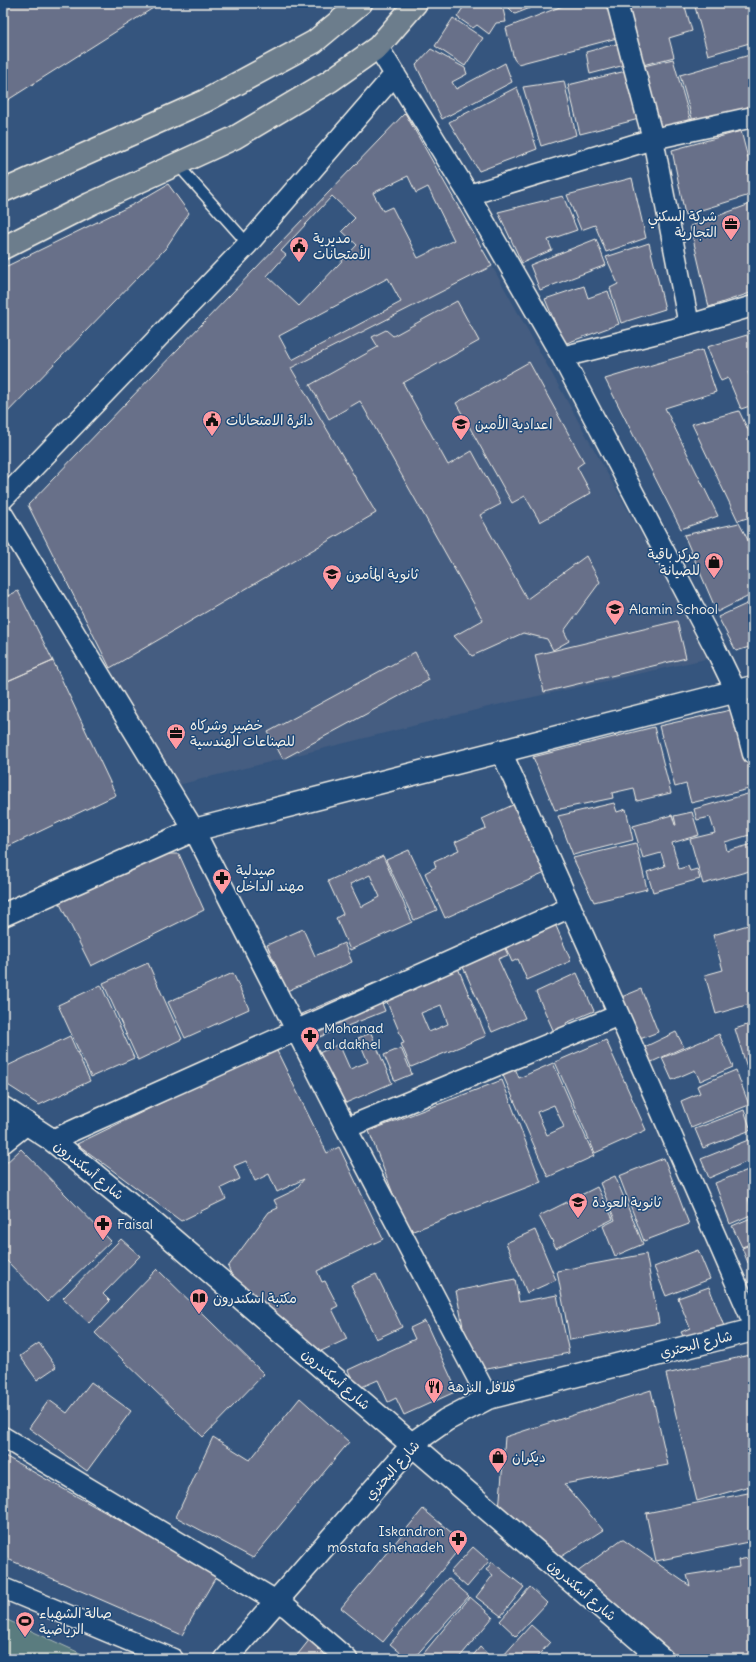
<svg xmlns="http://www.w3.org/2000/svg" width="756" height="1662" font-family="Delius,'Playpen Sans Arabic',sans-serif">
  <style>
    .built { fill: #445d81 }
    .park { fill: #5a7b7f; stroke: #a7b6b4 }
    .building { fill: #676f89; stroke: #f4f1e8; fill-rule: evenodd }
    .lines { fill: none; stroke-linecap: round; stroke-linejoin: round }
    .service-casing { stroke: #f4f1e8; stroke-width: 13 }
    .minor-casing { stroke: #f4f1e8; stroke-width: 23 }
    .secondary-casing { stroke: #f4f1e8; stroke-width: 25 }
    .primary-casing { stroke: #f4f1e8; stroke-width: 25 }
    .service { stroke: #1f4a7a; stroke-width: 10 }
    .minor { stroke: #1f4a7a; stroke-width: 20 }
    .secondary { stroke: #1f4a7a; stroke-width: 22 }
    .primary { stroke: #6c7d8c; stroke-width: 22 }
    .labels { text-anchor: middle; stroke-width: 3; stroke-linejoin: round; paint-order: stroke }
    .poi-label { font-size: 14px; fill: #f4f1e8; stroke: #1f4a7a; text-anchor: start }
    .street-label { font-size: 14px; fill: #f4f1e8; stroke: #1f4a7a }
  </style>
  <rect width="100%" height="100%" fill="#35557e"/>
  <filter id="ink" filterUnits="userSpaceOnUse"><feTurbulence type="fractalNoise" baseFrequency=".025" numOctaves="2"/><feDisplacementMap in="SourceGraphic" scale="8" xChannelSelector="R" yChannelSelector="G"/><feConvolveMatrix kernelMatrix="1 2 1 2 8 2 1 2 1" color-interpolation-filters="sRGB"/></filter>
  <g filter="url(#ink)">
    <path class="built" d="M 492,266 L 710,658 L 488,707 L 178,785 L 166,769 L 110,668 L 375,513 L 291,368 Z"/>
    <path class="park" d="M 3,1618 L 93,1659 L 3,1659 Z"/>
    <path class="building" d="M 3,3 L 161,3 L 3,103 Z
      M 466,3 L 495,3 L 503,9 L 506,22 L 496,23 L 489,34 L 477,25 L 473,28 L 457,17 Z
      M 504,3 L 543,3 L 515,14 Z
      M 570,3 L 608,3 L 617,38 L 518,64 L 514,59 L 506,28 Z
      M 621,3 L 684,3 L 692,31 L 669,38 L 674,57 L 639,66 Z
      M 694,3 L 753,3 L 753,42 L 708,55 Z
      M 453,18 L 483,38 L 465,66 L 435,46 Z
      M 620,43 L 625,65 L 590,74 L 586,52 Z
      M 431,49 L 465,68 L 467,74 L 452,82 L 456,89 L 505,63 L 512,82 L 442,119 L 416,65 Z
      M 753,54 L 753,108 L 694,125 L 680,75 Z
      M 673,59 L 692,125 L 659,134 L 640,67 Z
      M 626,71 L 639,119 L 580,134 L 568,85 Z
      M 564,81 L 576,135 L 541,146 L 523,87 Z
      M 517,87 L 537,149 L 479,171 L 449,122 Z
      M 405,113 L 492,266 L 291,368 L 376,513 L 110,668 L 28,505 Z
      M 741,131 L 753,178 L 753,194 L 685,215 L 672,150 Z
      M 408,176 L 416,193 L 428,187 L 454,240 L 418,258 L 392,207 L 383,211 L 373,193 Z
      M 632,178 L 646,238 L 606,252 L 595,225 L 581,230 L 567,195 Z
      M 168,184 L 189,213 L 165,249 L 3,417 L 3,268 L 134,204 Z
      M 332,196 L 355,218 L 342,231 L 357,245 L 299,306 L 267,276 L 286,255 L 281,251 Z
      M 563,196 L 577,230 L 548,240 L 552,250 L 522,263 L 498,212 Z
      M 753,203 L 753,292 L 709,307 L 690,226 Z
      M 596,239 L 606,265 L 540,290 L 530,265 Z
      M 649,243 L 665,309 L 621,323 L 610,288 L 618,284 L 606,257 Z
      M 388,278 L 401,302 L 292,360 L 279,336 Z
      M 584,286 L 588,298 L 608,291 L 619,324 L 564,344 L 545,299 Z
      M 457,301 L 479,341 L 403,383 L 448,465 L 472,451 L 501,504 L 480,515 L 527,599 L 586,556 L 600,582 L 564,631 L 569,641 L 553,650 L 547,639 L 523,633 L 472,656 L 454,636 L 483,620 L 360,401 L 329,419 L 310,385 L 378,347 L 372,337 L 386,330 L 393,336 Z
      M 747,335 L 753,357 L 753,371 L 748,372 L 753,385 L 753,405 L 741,409 L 728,378 L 721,381 L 707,347 Z
      M 702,350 L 716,392 L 665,408 L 718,516 L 681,529 L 605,379 Z
      M 529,362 L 584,462 L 577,467 L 591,493 L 540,522 L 525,496 L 512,503 L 456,403 Z
      M 739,411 L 753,440 L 753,516 L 738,521 L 692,424 Z
      M 739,523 L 749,542 L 753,540 L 753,594 L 717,612 L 684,535 Z
      M 18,591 L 53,661 L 3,683 L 3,598 Z
      M 753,601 L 753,646 L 736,651 L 718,617 Z
      M 677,621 L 686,658 L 544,692 L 535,655 Z
      M 415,652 L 429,680 L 283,759 L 268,732 Z
      M 53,661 L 116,795 L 3,849 L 3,683 Z
      M 735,709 L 753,780 L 753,788 L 691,803 L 686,784 L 675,787 L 659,726 Z
      M 654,727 L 671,793 L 637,801 L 634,788 L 612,793 L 613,798 L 555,810 L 533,757 Z
      M 751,793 L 753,799 L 753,834 L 725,842 L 727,851 L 753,844 L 753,870 L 703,884 L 690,839 L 715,833 L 710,817 L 697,820 L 694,809 Z
      M 614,803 L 617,812 L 626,809 L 633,840 L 573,855 L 558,816 Z
      M 515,804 L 545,873 L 445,918 L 425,873 L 436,867 L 434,861 L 459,850 L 455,842 L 486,828 L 482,819 Z
      M 692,812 L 699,835 L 672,843 L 679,869 L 688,866 L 690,871 L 697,869 L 700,879 L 653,892 L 647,872 L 665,866 L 661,853 L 643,858 L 633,826 L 672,815 L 675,825 L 676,825 L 674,816 Z
      M 636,843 L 647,889 L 594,902 L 573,858 Z
      M 409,850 L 437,910 L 414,920 L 386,860 Z
      M 163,854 L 179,854 L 204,910 L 91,966 L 58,900 Z
      M 383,856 L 412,922 L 350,950 L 336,918 L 343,914 L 328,881 ZM 370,875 L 380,897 L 361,907 L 350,884 Z
      M 553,919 L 571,961 L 527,980 L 518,959 L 512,962 L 502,939 Z
      M 748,925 L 753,942 L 753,1003 L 716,1014 L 705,975 L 723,970 L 713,935 Z
      M 303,929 L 315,956 L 344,943 L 352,962 L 287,991 L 267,945 Z
      M 501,940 L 508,955 L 498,959 L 525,1018 L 492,1032 L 459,958 Z
      M 148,963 L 182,1039 L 138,1060 L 103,983 Z
      M 456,963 L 486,1036 L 411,1067 L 401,1044 L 404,1043 L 379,983 ZM 441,1005 L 448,1024 L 429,1032 L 421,1013 Z
      M 233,973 L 249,1009 L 185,1038 L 168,1002 Z
      M 577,973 L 594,1011 L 566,1023 L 567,1026 L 554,1032 L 536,992 Z
      M 374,983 L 385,1011 L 312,1040 L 301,1014 Z
      M 101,985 L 134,1058 L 91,1077 L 58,1005 Z
      M 641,989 L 658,1032 L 640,1039 L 632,1020 L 611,1028 L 602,1005 Z
      M 753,1023 L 753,1087 L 735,1029 Z
      M 676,1032 L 684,1047 L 641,1067 L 634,1052 Z
      M 371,1033 L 392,1083 L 341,1105 L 319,1053 L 339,1044 L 350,1069 L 368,1062 L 358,1038 Z
      M 719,1034 L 733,1067 L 700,1081 L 695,1070 L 672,1080 L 662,1058 Z
      M 70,1036 L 90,1081 L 39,1105 L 3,1082 L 3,1068 Z
      M 606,1040 L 646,1130 L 595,1153 L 555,1062 Z
      M 275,1047 L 327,1153 L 339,1147 L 383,1239 L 317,1271 L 322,1282 L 325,1281 L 338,1306 L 332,1309 L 347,1339 L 319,1352 L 237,1287 L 228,1267 L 269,1212 L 278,1208 L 274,1200 L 295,1190 L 304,1179 L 277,1192 L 269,1174 L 255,1181 L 246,1161 L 234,1166 L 240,1179 L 221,1188 L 226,1199 L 181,1221 L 77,1144 Z
      M 401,1048 L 412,1074 L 395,1081 L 384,1055 Z
      M 553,1063 L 594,1156 L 548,1177 L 502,1073 L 515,1068 L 519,1078 ZM 554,1105 L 564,1127 L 547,1135 L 537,1112 Z
      M 736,1070 L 749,1105 L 691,1128 L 681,1101 L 700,1093 L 697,1086 Z
      M 502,1080 L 541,1182 L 408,1233 L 369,1131 Z
      M 744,1110 L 751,1130 L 703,1148 L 695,1129 Z
      M 753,1138 L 753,1159 L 709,1178 L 701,1159 Z
      M 21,1149 L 111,1241 L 47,1302 L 4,1258 L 3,1259 L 3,1166 Z
      M 664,1158 L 689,1224 L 644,1241 L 619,1176 Z
      M 753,1168 L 753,1196 L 748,1198 L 753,1214 L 730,1224 L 715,1183 Z
      M 615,1176 L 643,1244 L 615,1256 L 603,1226 L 615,1220 L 600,1183 Z
      M 597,1187 L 613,1219 L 556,1248 L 539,1216 Z
      M 753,1217 L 753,1243 L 742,1247 L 732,1226 Z
      M 535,1230 L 556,1280 L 527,1293 L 506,1243 Z
      M 121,1239 L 140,1256 L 103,1294 L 110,1301 L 89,1323 L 63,1298 Z
      M 753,1244 L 753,1261 L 748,1263 L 742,1248 Z
      M 698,1250 L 710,1279 L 666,1296 L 654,1267 Z
      M 646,1254 L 659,1323 L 570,1340 L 557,1271 Z
      M 157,1269 L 264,1374 L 203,1437 L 95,1333 Z
      M 376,1274 L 402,1327 L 376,1339 L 351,1285 Z
      M 515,1279 L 519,1302 L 557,1295 L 569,1353 L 472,1372 L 456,1291 Z
      M 709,1287 L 725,1329 L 685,1340 L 681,1332 L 690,1328 L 678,1298 Z
      M 425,1321 L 457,1391 L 404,1415 L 396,1398 L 388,1402 L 378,1380 L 357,1389 L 348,1370 L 415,1339 L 410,1328 Z
      M 39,1343 L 56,1367 L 37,1380 L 20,1356 Z
      M 750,1355 L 753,1365 L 753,1485 L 697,1501 L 666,1374 Z
      M 91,1382 L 131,1411 L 87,1471 L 29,1428 L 49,1400 L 67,1413 Z
      M 651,1390 L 668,1465 L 564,1484 L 603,1530 L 556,1560 L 499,1511 L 505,1437 Z
      M 300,1398 L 349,1442 L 253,1558 L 176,1517 L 213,1437 L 250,1460 Z
      M 3,1455 L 217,1575 L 182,1635 L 3,1557 Z
      M 753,1492 L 753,1541 L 656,1561 L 646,1513 Z
      M 423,1509 L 464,1543 L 383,1642 L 341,1608 Z
      M 622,1539 L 690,1586 L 687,1575 L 739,1567 L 738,1560 L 753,1557 L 753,1659 L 674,1659 L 576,1573 Z
      M 473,1547 L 489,1561 L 467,1587 L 450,1572 Z
      M 492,1562 L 524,1587 L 501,1616 L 476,1597 L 493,1575 L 486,1570 Z
      M 448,1578 L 469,1596 L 413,1659 L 408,1659 L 390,1644 Z
      M 530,1587 L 547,1603 L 516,1636 L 500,1621 Z
      M 470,1597 L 493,1617 L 458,1659 L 419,1659 Z
      M 531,1625 L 550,1642 L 535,1659 L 506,1659 L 503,1656 Z
      M 310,1639 L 336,1659 L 294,1659 Z
      M 480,1647 L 493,1659 L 470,1659 Z"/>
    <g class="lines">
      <g class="service-casing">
        <path id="service" d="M 177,164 L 248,244"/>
      </g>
      <g class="minor-casing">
        <path id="minor" d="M 617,3 L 653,139 L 689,325
          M 378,47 L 469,195 L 562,357 L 716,650 L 734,687 L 745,723 L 753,754
          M 469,195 L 653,139 L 753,117
          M 562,357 L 689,325 L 753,306
          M 3,499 L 248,244 L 395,74
          M 3,515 L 194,830 L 346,1128 L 488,1398
          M 501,751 L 619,1015 L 753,1322
          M 346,1128 L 619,1015
          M 52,1140 L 571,907
          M 3,1143 L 28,1123
          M 3,1437 L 288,1608 L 347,1659
          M 3,1588 L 173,1659"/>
      </g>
      <g class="secondary-casing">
        <path id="secondary" d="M 3,915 L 194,830 L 753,687
          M 3,1108 L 52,1140 L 151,1221 L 662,1659
          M 226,1659 L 416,1441 L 446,1420 L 488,1398 L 753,1330"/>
      </g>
      <g class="primary-casing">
        <path id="primary" d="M 3,191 L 205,101 L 314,42 L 361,3
          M 3,248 L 90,204 L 234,138 L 330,81 L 378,47 L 416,3"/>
      </g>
      <use href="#service" class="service"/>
      <use href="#minor" class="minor"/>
      <use href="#secondary" class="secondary"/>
      <use href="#primary" class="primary"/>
    </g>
  </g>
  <defs>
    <g id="office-pin" transform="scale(1)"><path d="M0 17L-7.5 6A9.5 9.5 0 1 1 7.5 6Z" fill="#ff9aa2" stroke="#1f4a7a"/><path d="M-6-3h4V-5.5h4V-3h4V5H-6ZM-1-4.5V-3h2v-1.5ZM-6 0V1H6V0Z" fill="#111"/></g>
    <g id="civic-pin" transform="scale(1)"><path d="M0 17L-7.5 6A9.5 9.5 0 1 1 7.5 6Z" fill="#ff9aa2" stroke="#1f4a7a"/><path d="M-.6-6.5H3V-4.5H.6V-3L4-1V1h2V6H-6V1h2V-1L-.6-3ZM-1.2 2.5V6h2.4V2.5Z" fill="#111"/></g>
    <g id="school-pin" transform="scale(1)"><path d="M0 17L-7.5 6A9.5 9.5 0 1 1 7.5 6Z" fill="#ff9aa2" stroke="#1f4a7a"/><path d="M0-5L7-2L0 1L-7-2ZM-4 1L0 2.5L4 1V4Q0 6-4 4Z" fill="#111"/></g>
    <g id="shop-pin" transform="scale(1)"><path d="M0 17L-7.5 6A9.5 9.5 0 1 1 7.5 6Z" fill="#ff9aa2" stroke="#1f4a7a"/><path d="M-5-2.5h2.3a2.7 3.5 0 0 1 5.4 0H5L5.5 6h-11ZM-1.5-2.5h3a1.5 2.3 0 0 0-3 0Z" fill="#111"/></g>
    <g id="pharmacy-pin" transform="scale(1)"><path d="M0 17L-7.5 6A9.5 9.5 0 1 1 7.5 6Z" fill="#ff9aa2" stroke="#1f4a7a"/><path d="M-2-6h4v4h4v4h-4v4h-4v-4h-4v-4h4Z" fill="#111"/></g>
    <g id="library-pin" transform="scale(1)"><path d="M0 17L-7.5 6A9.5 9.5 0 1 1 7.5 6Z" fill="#ff9aa2" stroke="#1f4a7a"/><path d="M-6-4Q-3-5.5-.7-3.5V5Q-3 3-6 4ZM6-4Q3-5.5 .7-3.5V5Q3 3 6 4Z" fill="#111"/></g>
    <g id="restaurant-pin" transform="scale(1)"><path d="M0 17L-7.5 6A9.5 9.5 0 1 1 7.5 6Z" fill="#ff9aa2" stroke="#1f4a7a"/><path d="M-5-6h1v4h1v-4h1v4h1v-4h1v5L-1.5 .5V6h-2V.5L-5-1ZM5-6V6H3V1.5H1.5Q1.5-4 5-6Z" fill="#111"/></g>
    <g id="stadium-pin" transform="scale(1)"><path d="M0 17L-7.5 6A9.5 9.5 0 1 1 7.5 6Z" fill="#ff9aa2" stroke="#1f4a7a"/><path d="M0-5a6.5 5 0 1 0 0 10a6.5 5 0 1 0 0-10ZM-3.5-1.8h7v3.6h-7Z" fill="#111"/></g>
  </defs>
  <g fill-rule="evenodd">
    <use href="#office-pin" x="731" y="224"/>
    <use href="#civic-pin" x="299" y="246"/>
    <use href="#civic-pin" x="212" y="420"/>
    <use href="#school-pin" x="461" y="424"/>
    <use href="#shop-pin" x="714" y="562"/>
    <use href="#school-pin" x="332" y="574"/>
    <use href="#school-pin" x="615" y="609"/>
    <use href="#office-pin" x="176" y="733"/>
    <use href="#pharmacy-pin" x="222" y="878"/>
    <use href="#pharmacy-pin" x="310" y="1036"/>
    <use href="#school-pin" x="578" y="1202"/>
    <use href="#pharmacy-pin" x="103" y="1224"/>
    <use href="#library-pin" x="199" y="1298"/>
    <use href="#restaurant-pin" x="434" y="1387"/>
    <use href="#shop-pin" x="498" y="1457"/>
    <use href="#pharmacy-pin" x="458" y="1539"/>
    <use href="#stadium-pin" x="25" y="1621"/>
  </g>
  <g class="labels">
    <g class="poi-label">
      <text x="717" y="221" text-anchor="end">شركة السكني<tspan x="717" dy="16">التجارية</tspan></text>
      <text x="313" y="243">مديرية<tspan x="313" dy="16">الأمتحانات</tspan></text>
      <text x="226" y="425">دائرة الامتحانات</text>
      <text x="475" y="429">اعدادية الأمين</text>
      <text x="700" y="559" text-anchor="end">مركز باقية<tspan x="700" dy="16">للصيانة</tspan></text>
      <text x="346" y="579">ثانوية المأمون</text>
      <text x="629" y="614">Alamin School</text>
      <text x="190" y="730">خضير وشركاه<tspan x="190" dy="16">للصناعات الهندسية</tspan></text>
      <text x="236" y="875">صيدلية<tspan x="236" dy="16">مهند الداخل</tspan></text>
      <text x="324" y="1033">Mohanad<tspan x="324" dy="16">al dakhel</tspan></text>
      <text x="592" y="1207">ثانوية العودة</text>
      <text x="117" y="1229">Faisal</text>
      <text x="213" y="1303">مكتبة اسكندرون</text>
      <text x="448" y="1392">فلافل النزهة</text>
      <text x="512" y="1462">ديكران</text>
      <text x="444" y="1536" text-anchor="end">Iskandron<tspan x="444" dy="16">mostafa shehadeh</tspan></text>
      <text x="39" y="1618">صالة الشهباء<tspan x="39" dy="16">الرياضية</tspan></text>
    </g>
    <g class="street-label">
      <text transform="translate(89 1170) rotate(39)" y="5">شارع أسكندرون</text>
      <text transform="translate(696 1344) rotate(-14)" y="5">شارع البحتري</text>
      <text transform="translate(336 1379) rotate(41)" y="5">شارع أسكندرون</text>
      <text transform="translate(392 1470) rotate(-48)" y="5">شارع البحتري</text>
      <text transform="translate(582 1590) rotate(41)" y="5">شارع أسكندرون</text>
    </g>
  </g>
  <rect width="756" height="1662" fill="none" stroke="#1f4a7a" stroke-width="16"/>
  <rect x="8" y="8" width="740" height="1646" fill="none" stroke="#f4f1e8" stroke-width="1.5" filter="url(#ink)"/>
</svg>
